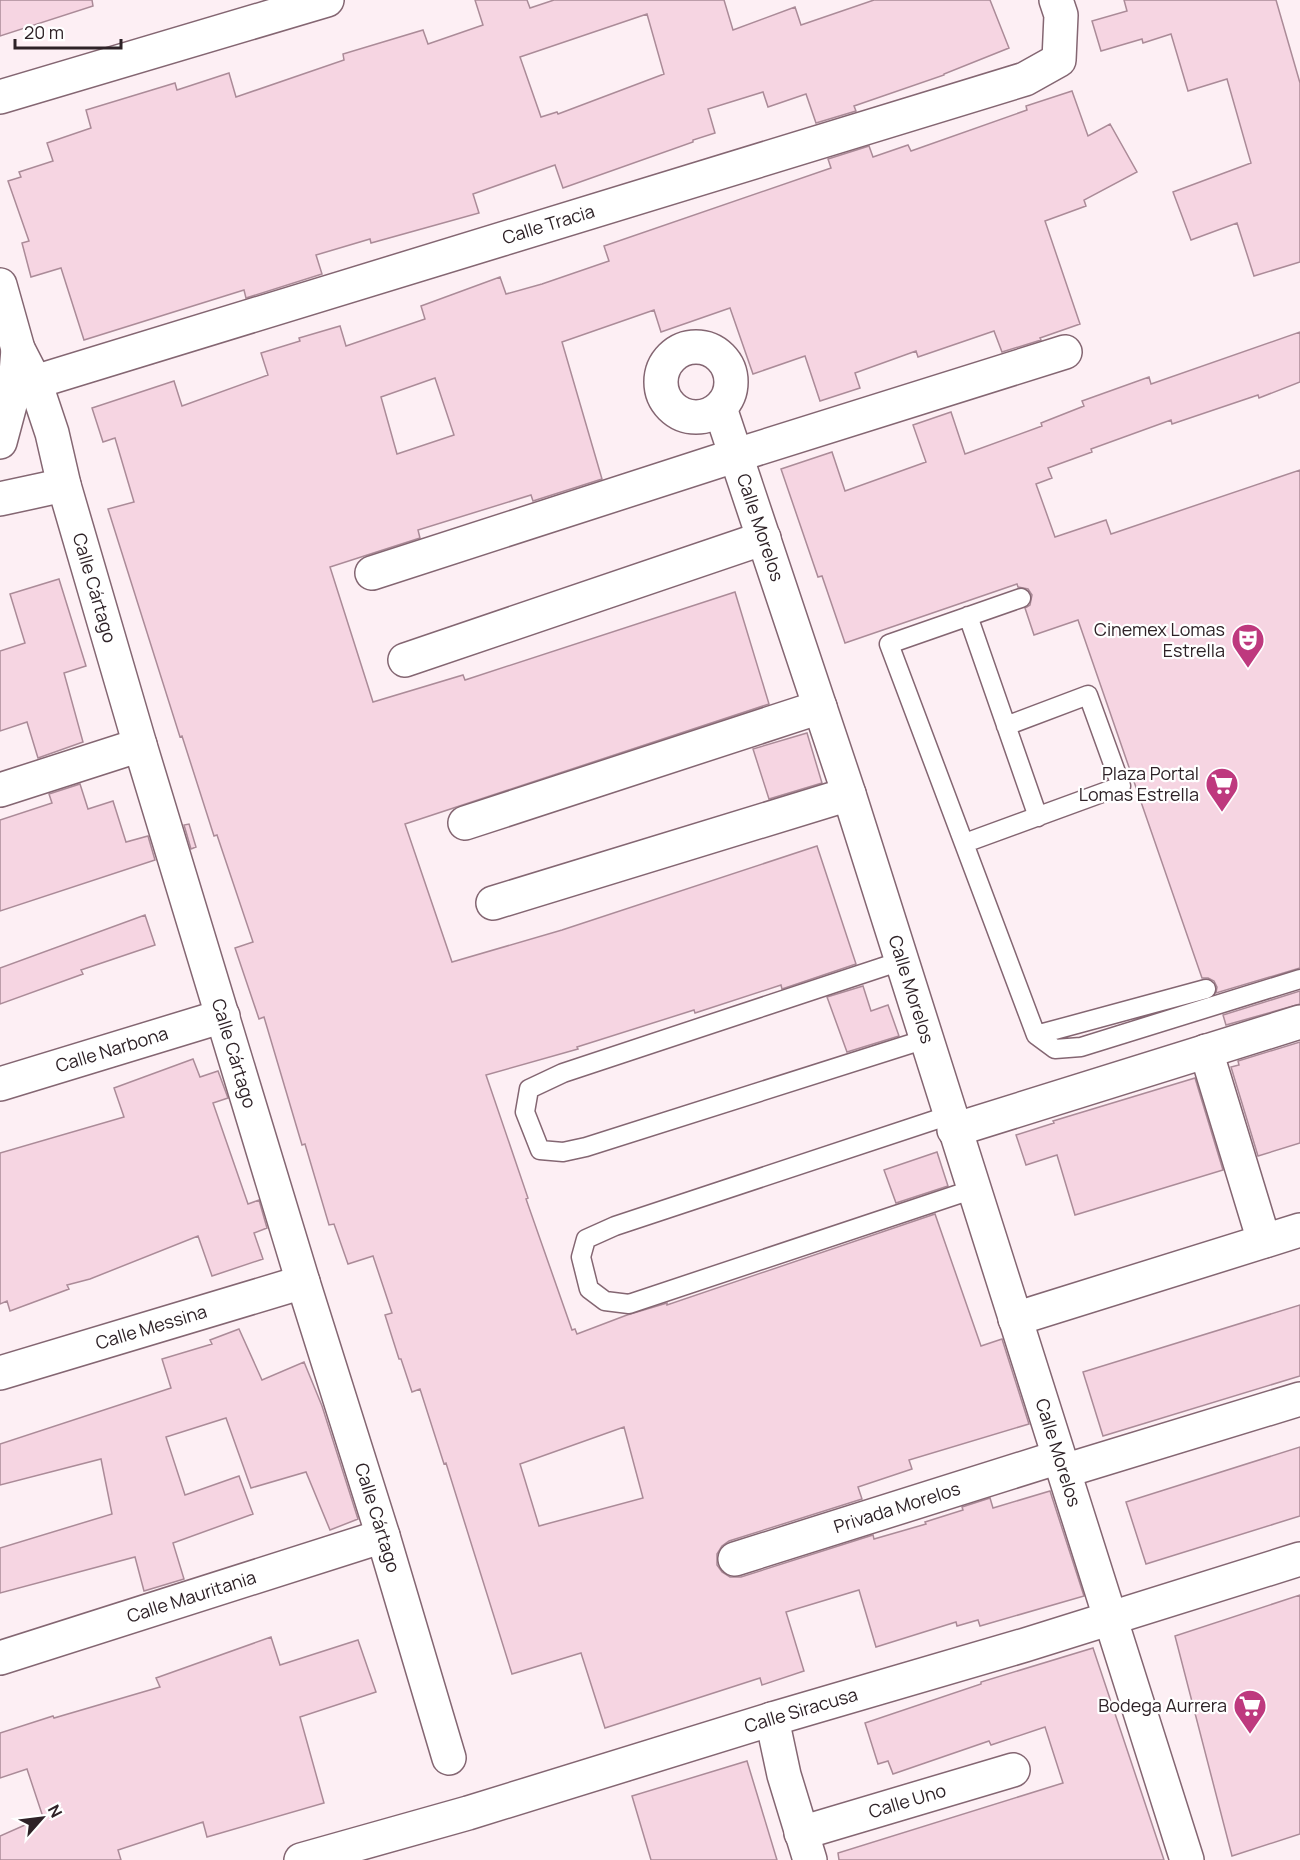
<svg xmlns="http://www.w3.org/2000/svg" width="1300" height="1860" font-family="Manrope,sans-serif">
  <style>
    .building { fill: #f6d5e2; stroke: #ab8b98; stroke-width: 1.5; fill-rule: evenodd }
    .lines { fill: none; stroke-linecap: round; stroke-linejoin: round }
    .service-casing { stroke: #846672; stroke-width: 21 }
    .minor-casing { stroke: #846672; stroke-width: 36 }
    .service { stroke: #fff; stroke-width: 18 }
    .minor { stroke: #fff; stroke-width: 33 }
    .labels { text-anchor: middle; stroke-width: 4.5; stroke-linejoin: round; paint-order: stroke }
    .street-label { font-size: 18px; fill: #2e2227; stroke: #fff }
    .poi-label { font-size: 18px; fill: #2e2227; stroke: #fff; text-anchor: end }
  </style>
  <rect width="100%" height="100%" fill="#fdeff4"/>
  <path class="building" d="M 0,0 L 92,0 L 93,6 L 0,36 Z
    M 475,0 L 527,0 L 530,8 L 554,0 L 724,0 L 733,30 L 795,7 L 801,25 L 874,0 L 990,0 L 1009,48 L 944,74 L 944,75 L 854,106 L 856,111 L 816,123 L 806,94 L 768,107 L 763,92 L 708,109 L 715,133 L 693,140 L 693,142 L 563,188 L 555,165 L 473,194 L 479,213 L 371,243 L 370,239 L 316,255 L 322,274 L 246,298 L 244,290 L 84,340 L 61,268 L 31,277 L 22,243 L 29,241 L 8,181 L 21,177 L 19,172 L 53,161 L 47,143 L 91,128 L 86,110 L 175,83 L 177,90 L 229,73 L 236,97 L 344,60 L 343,54 L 423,30 L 428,44 L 483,25 ZM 647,14 L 664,74 L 558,114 L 557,112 L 541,117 L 520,57 Z
    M 1124,0 L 1276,0 L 1300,83 L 1300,262 L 1254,276 L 1237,223 L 1191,240 L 1173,192 L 1251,163 L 1227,79 L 1188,91 L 1171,34 L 1143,43 L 1142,39 L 1101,51 L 1092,21 L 1127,11 Z
    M 1072,91 L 1088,136 L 1110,124 L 1137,172 L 1084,200 L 1086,206 L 1045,221 L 1080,324 L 1040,338 L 1041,340 L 1002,352 L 994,331 L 918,357 L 916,351 L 855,373 L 860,388 L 820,401 L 805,356 L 753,374 L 730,308 L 661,332 L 654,310 L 562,342 L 602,479 L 533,501 L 531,495 L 418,530 L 420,538 L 330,567 L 373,702 L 463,675 L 465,680 L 735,592 L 769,704 L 405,824 L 452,962 L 562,930 L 817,846 L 856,964 L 782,989 L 781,985 L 695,1013 L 694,1010 L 577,1047 L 578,1049 L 486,1075 L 528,1198 L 526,1199 L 572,1330 L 575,1329 L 577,1334 L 627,1315 L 667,1303 L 667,1305 L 935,1214 L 981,1346 L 1002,1339 L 1029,1424 L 909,1460 L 912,1469 L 858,1487 L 862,1499 L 729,1541 L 722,1546 L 717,1554 L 717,1565 L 722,1572 L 730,1577 L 741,1577 L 873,1535 L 874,1539 L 926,1524 L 925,1522 L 963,1510 L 962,1507 L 990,1498 L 993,1508 L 1050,1491 L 1084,1596 L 980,1626 L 978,1620 L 957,1626 L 956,1622 L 876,1647 L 859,1590 L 786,1612 L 804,1671 L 762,1685 L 760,1678 L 605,1728 L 581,1653 L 512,1674 L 446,1463 L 444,1464 L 420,1389 L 412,1392 L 401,1359 L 399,1359 L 385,1315 L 392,1313 L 373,1256 L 348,1264 L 334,1224 L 329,1225 L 305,1144 L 302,1145 L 264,1017 L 259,1019 L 235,948 L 253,942 L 217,835 L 214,836 L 182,736 L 180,737 L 108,509 L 134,502 L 115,438 L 103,442 L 92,408 L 174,381 L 182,406 L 268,375 L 261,353 L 300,341 L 299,338 L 340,326 L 346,346 L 425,319 L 421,306 L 500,277 L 506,294 L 542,284 L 609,261 L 604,246 L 831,168 L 828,159 L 869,146 L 873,157 L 908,145 L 911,151 L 1027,110 L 1026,106 ZM 435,378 L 454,435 L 397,454 L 381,397 ZM 624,1427 L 643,1498 L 539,1526 L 520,1464 Z
    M 1300,332 L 1300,382 L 1259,398 L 1258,395 L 1172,424 L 1171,420 L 1091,449 L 1092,452 L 1048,468 L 1052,478 L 1036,484 L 1055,537 L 1106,520 L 1111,534 L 1300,470 L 1300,968 L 1216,993 L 1217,987 L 1214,981 L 1208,978 L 1202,978 L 1078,620 L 1034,635 L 1025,608 L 1030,605 L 1032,595 L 1028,589 L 1018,587 L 1017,584 L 845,643 L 822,576 L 818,577 L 781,469 L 832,452 L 845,491 L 926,462 L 913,425 L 951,412 L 965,454 L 1042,426 L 1041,423 L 1084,406 L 1082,401 L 1149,377 L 1151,384 Z
    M 59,579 L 86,666 L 64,673 L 83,742 L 38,758 L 27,722 L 0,731 L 0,651 L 25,643 L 10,594 Z
    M 807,733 L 822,783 L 769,799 L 753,749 Z
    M 80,784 L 88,809 L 113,801 L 126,842 L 148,836 L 155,860 L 0,911 L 0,820 L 52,803 L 49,794 Z
    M 189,824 L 196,847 L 191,849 L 184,825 Z
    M 145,915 L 155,945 L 81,970 L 83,974 L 0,1004 L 0,968 Z
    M 863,986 L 871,1011 L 888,1005 L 899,1036 L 847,1052 L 827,997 Z
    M 1300,991 L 1300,1004 L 1226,1025 L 1223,1015 Z
    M 1300,1042 L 1300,1143 L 1258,1156 L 1231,1067 L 1239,1065 L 1238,1061 Z
    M 193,1059 L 200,1077 L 218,1071 L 228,1098 L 213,1103 L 248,1204 L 259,1200 L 267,1228 L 254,1233 L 263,1259 L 212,1276 L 198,1236 L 90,1279 L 67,1285 L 69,1289 L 10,1311 L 7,1301 L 0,1304 L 0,1153 L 124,1117 L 114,1088 Z
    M 1195,1078 L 1223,1170 L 1075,1215 L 1057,1155 L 1026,1165 L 1016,1135 L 1054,1123 L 1053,1121 Z
    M 937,1152 L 948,1186 L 896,1203 L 884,1170 Z
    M 1300,1305 L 1300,1376 L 1103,1436 L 1083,1372 Z
    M 239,1329 L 262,1380 L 304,1362 L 322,1406 L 358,1519 L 330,1530 L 306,1472 L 251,1488 L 226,1418 L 166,1437 L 185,1495 L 239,1476 L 253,1514 L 173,1543 L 184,1579 L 144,1591 L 135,1557 L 0,1593 L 0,1548 L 112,1514 L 101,1459 L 0,1485 L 0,1444 L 171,1388 L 162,1359 L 212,1344 L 210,1340 Z
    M 1300,1447 L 1300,1516 L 1146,1564 L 1126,1502 Z
    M 1300,1595 L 1300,1834 L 1232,1856 L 1175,1636 Z
    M 271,1637 L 280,1665 L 358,1640 L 376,1692 L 300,1717 L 324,1803 L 207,1837 L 203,1822 L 118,1850 L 121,1860 L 0,1860 L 0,1836 L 43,1817 L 27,1769 L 0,1778 L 0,1733 L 53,1716 L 54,1718 L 160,1687 L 156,1678 Z
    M 1093,1648 L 1164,1860 L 839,1860 L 838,1853 L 1063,1783 L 1045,1727 L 991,1745 L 989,1741 L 893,1774 L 888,1761 L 878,1764 L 865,1723 L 981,1684 L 981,1682 Z
    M 747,1761 L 777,1860 L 651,1860 L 632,1796 Z"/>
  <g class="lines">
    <g class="service-casing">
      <path id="service" d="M 1021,598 L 889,644 L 1036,1035 L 1206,989
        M 968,616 L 1038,817
        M 965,843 L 1121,786 L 1088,695 L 1006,726
        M 901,961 L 563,1073 L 529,1089 L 525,1112 L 540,1150 L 563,1152 L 586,1147 L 926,1039
        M 1036,1035 L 1055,1049 L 1081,1047 L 1300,979
        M 950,1115 L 615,1226 L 586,1239 L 581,1257 L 589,1289 L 605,1301 L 629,1304 L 974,1189"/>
    </g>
    <g class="minor-casing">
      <g id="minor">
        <path d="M 0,97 L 327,0"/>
        <path id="s1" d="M 0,285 L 18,349 L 35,382 L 52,433 L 64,485 L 140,745 L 303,1282 L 383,1536 L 449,1758"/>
        <circle cx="696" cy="382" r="35"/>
        <path id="s2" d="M 35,382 L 1025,79 L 1059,60 L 1061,15 L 1056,0"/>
        <path id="s3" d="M 720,408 L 849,794 L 1187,1860"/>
        <path d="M 0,442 L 15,386 L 18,349"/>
        <path d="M 0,499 L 64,485"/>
        <path d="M 372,573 L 737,455 L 1065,352"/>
        <path d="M 405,660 L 764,538"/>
        <path d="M 0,790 L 140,745"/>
        <path d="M 465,823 L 820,707"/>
        <path d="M 493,903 L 849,794"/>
        <path d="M 1206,1051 L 1264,1241"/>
        <path id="s4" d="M 0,1084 L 223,1016"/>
        <path d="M 954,1130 L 1300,1022"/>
        <path d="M 1015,1319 L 1300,1230"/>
        <path id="s5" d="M 0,1373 L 303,1282"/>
        <path d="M 1064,1471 L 1300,1399"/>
        <path id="s6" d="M 735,1559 L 1059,1457"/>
        <path id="s7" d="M 0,1658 L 383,1536"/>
        <path d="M 772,1719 L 784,1775 L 810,1860"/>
        <path id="s8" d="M 801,1833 L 1013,1770"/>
        <path id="s9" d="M 301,1860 L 468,1813 L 772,1719 L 1025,1645 L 1300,1559"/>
      </g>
    </g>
    <use href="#service" class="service"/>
    <use href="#minor" class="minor"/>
  </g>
  <defs>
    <g id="theatre-pin" transform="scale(1.725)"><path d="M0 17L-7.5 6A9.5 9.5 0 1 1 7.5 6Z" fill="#be397e" stroke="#fff"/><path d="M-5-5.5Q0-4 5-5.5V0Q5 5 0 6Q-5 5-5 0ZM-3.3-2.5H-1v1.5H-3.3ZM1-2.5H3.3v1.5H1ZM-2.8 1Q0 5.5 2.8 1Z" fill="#fff"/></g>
    <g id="supermarket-pin" transform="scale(1.725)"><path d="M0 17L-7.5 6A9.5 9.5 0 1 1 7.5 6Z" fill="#be397e" stroke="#fff"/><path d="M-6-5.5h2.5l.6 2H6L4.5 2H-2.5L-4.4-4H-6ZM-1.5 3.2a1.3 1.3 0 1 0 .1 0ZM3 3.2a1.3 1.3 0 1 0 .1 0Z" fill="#fff"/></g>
  </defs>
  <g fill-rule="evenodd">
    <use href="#theatre-pin" x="1248" y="640"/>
    <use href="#supermarket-pin" x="1222" y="784"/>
    <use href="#supermarket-pin" x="1250" y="1706"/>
  </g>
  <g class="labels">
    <g class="street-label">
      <text dy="6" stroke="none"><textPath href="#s2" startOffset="537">Calle Tracia</textPath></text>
      <text dy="6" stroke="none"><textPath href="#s3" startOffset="126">Calle Morelos</textPath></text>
      <text dy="6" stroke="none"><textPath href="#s1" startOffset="318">Calle Cártago</textPath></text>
      <text dy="6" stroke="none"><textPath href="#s3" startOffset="612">Calle Morelos</textPath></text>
      <text dy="6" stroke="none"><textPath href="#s4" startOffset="117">Calle Narbona</textPath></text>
      <text dy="6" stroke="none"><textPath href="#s1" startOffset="804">Calle Cártago</textPath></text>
      <text dy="6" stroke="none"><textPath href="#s5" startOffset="158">Calle Messina</textPath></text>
      <text dy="6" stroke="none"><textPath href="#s3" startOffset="1098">Calle Morelos</textPath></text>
      <text dy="6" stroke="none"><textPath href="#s6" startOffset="170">Privada Morelos</textPath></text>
      <text dy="6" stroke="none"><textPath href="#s1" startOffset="1290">Calle Cártago</textPath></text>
      <text dy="6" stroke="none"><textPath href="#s7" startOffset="201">Calle Mauritania</textPath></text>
      <text dy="6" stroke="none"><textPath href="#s9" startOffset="522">Calle Siracusa</textPath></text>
      <text dy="6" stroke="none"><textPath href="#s8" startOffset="111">Calle Uno</textPath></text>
    </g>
    <g class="poi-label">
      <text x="1225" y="636">Cinemex Lomas<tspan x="1225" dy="21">Estrella</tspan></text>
      <text x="1199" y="780">Plaza Portal<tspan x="1199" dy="21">Lomas Estrella</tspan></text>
      <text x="1227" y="1712">Bodega Aurrera</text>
    </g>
  </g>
  <g transform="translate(42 1818) rotate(62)" stroke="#ffffff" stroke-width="4.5" paint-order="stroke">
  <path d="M0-4.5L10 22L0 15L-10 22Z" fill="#2e2227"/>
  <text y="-9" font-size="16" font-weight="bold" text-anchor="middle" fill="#2e2227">N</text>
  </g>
  <path d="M15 39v9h106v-9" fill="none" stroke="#2e2227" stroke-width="3"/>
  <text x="24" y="39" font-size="18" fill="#2e2227" stroke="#ffffff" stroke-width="4.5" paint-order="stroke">20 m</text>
</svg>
